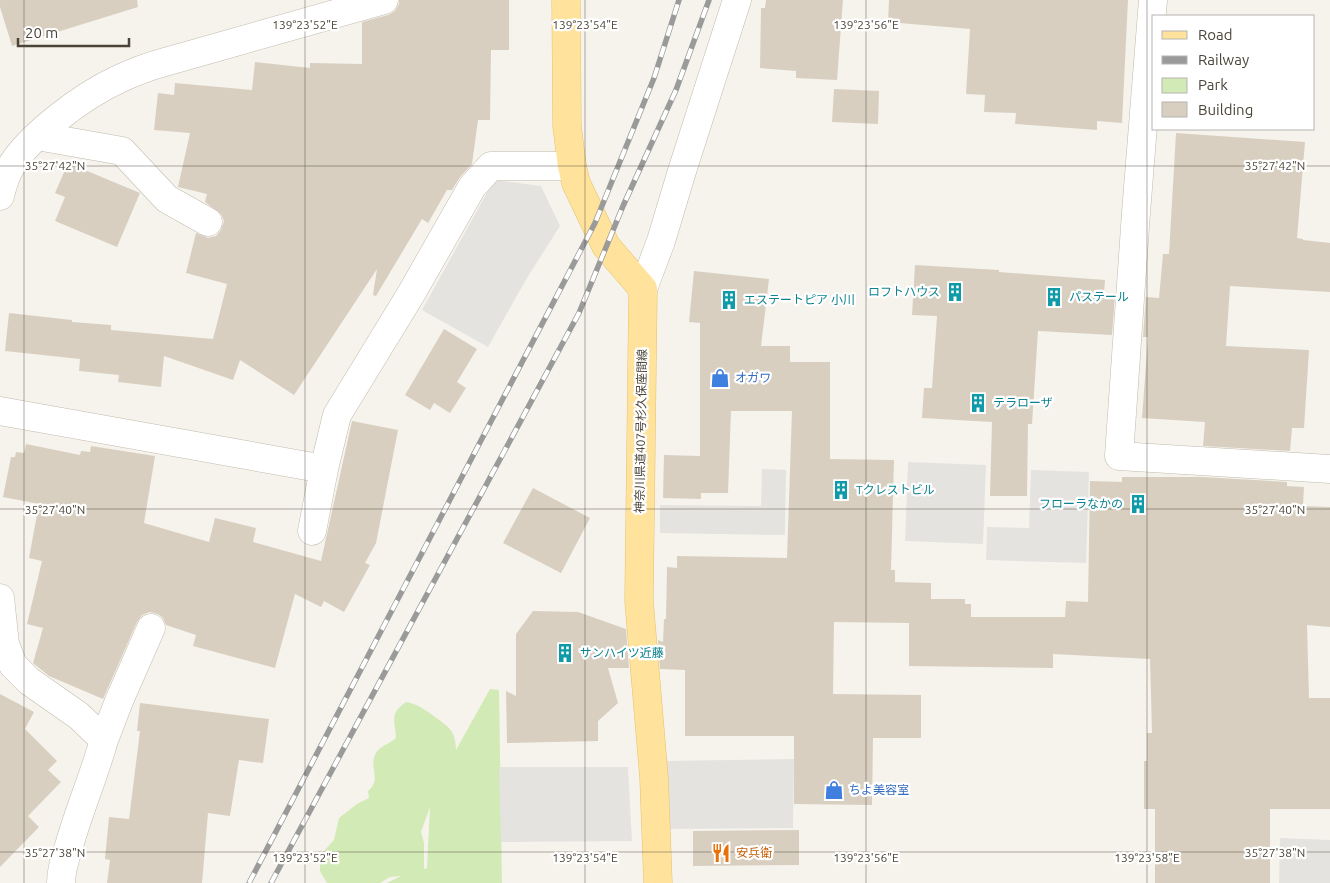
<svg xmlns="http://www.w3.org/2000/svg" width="1330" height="883" font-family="Ubuntu,'Noto Sans JP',sans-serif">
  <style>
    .green { fill: #d2eab5; fill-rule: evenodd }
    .parking { fill: #e5e3e0 }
    .building { fill: #d8cfc1 }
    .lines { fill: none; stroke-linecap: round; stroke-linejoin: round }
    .minor-casing { stroke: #c2bbae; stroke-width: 29 }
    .major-casing { stroke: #e6c16a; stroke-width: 29 }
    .minor { stroke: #fff; stroke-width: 28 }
    .major { stroke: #ffe39c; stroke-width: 28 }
    .rail-casing { stroke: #9a9a9a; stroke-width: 5.5 }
    .rail { stroke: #fff; stroke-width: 4; stroke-dasharray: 11; stroke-linecap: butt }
    .ticks { fill: none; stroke: #4b4439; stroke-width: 1; stroke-opacity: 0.45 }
    .labels { text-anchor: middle; stroke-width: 4.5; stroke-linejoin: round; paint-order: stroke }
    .culture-label { font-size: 12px; fill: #0d838f; stroke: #fff; text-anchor: start }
    .shop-label { font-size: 12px; fill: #366cbe; stroke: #fff; text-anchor: start }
    .street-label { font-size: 12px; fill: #4b4439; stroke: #fff }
    .food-label { font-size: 12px; fill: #c56008; stroke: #fff; text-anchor: start }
    .ticks-label { font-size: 12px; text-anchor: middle; fill: #4b4439; stroke: #fff; stroke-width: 4.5; stroke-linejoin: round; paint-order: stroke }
  </style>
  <rect width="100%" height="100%" fill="#f6f3ec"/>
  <path class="green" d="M 490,689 L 499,690 L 502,883 L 387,883 L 401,876 L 390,877 L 380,883 L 327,883 L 320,871 L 320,859 L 324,851 L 334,840 L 339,818 L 357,804 L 369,798 L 368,791 C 382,779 369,769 375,755 C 378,746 390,744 396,738 C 395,720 389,714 406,702 C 417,704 422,708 431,714 C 447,726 456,729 456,750 ZM 430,807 L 427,868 L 424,869 L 424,843 L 421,832 Z"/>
  <path class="parking" d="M 494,180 L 541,186 L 560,226 L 527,278 L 488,347 L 422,310 Z
    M 908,462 L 986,465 L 983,544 L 905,541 Z
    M 762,469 L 786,470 L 785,535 L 660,533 L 660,505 L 761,506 Z
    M 1031,470 L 1089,472 L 1086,563 L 986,560 L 987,527 L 1029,528 Z
    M 794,759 L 793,828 L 667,829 L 665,761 Z
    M 499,767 L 628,767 L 632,841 L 501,842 Z
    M 1280,838 L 1330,840 L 1330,883 L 1279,883 Z"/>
  <path class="building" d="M 0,0 L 137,0 L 138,7 L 12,46 L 0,7 Z
    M 399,0 L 509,0 L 509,50 L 491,50 L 490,120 L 478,120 L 472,164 L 460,177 L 452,190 L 447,190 L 428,223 L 422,219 L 376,296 L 373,295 L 377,269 L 294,395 L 240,360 L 233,380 L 164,356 L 161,387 L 118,382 L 119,375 L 79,371 L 80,359 L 5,351 L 9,313 L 72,320 L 72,322 L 111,325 L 111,330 L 213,339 L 227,284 L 186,273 L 196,233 L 208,238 L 216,236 L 221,230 L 224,221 L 221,214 L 205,202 L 207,194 L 178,187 L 190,133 L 154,130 L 158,93 L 174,95 L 175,83 L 252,90 L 255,62 L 310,68 L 310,63 L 362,64 L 362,22 L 388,15 L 395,11 L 399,4 Z
    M 766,0 L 843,0 L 837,80 L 796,78 L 796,71 L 760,68 L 761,8 L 765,8 Z
    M 889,0 L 1128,0 L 1122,123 L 1097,121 L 1097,130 L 1015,124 L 1016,113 L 984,112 L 985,95 L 966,94 L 970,29 L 888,22 Z
    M 834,89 L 879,91 L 878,124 L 832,122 Z
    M 1176,133 L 1305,142 L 1297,238 L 1303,239 L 1303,240 L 1330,243 L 1330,292 L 1230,286 L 1226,346 L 1309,350 L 1304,428 L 1292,428 L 1290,451 L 1203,446 L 1205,422 L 1142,418 L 1148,337 L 1143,337 L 1146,297 L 1159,298 L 1163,254 L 1169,254 Z
    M 68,163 L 140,193 L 117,247 L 55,221 L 65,197 L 55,193 Z
    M 915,265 L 999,270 L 999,272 L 1105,280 L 1104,295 L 1115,295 L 1112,335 L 1038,331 L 1032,424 L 1028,424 L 1027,496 L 990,496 L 992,422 L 922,418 L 924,388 L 932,388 L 937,316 L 912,315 Z
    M 694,271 L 769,279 L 761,346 L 790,346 L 790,362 L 830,362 L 830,459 L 894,460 L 891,570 L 895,570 L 895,582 L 931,583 L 931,599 L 965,599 L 965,604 L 971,604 L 971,617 L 1065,617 L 1066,601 L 1088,602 L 1090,481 L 1122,482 L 1122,477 L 1202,477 L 1287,482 L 1287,486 L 1304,487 L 1303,506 L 1330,507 L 1330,627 L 1307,625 L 1309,698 L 1330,698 L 1330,809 L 1270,809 L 1270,883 L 1155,883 L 1155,809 L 1144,809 L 1144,761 L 1147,761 L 1147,733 L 1152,733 L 1150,659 L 1053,654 L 1053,668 L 909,666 L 909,623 L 834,622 L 833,694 L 921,695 L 921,738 L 873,738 L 872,805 L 794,804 L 794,736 L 685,736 L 685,670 L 660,669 L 658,640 L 663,642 L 664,619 L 666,619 L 667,567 L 677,568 L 677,556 L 787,558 L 792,411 L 731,411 L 728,493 L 701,493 L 701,499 L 663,498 L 664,455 L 700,456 L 700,323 L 689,322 Z
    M 444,329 L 477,349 L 457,382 L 466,388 L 450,413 L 434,403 L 430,410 L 405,395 Z
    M 352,421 L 398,430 L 376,543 L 365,563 L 370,565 L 344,612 L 324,601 L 321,607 L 295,594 L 275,668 L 193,646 L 196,635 L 166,625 L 163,618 L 158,614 L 150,612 L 142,615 L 137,622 L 103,699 L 49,676 L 33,663 L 43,628 L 27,624 L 42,561 L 29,558 L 39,504 L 3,497 L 11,457 L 15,457 L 16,452 L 24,453 L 26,444 L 80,455 L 81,451 L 90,452 L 91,446 L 155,456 L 144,523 L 209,542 L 215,518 L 256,528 L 253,542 L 321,561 Z
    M 533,488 L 590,518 L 561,573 L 503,543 Z
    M 533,611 L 578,612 L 626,629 L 629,668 L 608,668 L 618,703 L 598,721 L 598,741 L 507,743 L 506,691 L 516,696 L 516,634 Z
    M 0,694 L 34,712 L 25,729 L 57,761 L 48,770 L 61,782 L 28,816 L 39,827 L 0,867 Z
    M 140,703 L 269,719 L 263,763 L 239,760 L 230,816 L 208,813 L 202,883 L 107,883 L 110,860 L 105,859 L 109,817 L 129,819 L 140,731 L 137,731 Z
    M 799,830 L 799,865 L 693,866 L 693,831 Z"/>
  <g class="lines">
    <g class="minor-casing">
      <path id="minor" d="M 1153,0 L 1136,213 L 1119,456 L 1330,469
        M 37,136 L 122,151 L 167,199 L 208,222
        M 0,196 C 2,188 4,180 7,174 C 23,139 84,95 119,79 C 134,72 150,66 165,62 L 384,0
        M 643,289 L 661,241 L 682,171 L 737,0
        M 0,411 L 324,469 L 337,415 L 411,294 L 472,187 L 491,166 L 572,166
        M 312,531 L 324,469
        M 0,598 L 5,644 L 13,665 L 29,681 L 79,716 L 104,740 C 94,776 79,810 69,846 C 65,858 61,870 61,883
        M 104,740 L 119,701 L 151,628"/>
    </g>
    <g class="major-casing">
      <path id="major" d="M 566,0 L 567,126 L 572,166 L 576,183 L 606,246 L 643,289 L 639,601 L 654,778 L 658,883"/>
    </g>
    <use href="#minor" class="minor"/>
    <use href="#major" class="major"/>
    <g class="rail-casing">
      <path id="rail" d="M 249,883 L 595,223 L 654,78 L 679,0
        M 271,883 L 579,313 L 623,206 L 676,90 L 709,0"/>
    </g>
    <use href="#rail" class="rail"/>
  </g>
  <path class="ticks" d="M 24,0 L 24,883M 305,0 L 305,883M 585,0 L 585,883M 866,0 L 866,883M 1147,0 L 1147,883M 0,166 L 1330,166M 0,509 L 1330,509M 0,852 L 1330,852"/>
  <defs>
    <g id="building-bare" transform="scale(1.5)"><path d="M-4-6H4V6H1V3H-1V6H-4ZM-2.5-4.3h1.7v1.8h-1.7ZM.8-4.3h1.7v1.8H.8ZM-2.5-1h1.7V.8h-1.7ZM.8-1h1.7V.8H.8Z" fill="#0f9aa8" stroke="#fff" stroke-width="2.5" paint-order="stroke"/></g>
    <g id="shop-bare" transform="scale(1.5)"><path d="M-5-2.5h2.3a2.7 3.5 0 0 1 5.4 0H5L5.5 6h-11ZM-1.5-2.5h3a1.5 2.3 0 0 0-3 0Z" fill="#3f7fe0" stroke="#fff" stroke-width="2.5" paint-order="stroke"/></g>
    <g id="restaurant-bare" transform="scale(1.5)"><path d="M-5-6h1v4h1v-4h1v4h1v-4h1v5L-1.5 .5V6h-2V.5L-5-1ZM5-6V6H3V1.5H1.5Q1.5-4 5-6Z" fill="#e8710a" stroke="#fff" stroke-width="2.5" paint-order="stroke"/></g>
  </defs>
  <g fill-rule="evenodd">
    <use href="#building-bare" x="955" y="292"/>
    <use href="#building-bare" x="1054" y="297"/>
    <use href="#building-bare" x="729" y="300"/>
    <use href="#shop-bare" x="720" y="378"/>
    <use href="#building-bare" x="978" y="403"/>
    <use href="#building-bare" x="841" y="490"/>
    <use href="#building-bare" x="1138" y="504"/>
    <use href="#building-bare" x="565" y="653"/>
    <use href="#shop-bare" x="834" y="790"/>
    <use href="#restaurant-bare" x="721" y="853"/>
  </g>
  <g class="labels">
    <g class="culture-label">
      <text x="940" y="296" text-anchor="end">ロフトハウス</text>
      <text x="1069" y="301">パステール</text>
      <text x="744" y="304">エステートピア 小川</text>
      <text x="993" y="407">テラローザ</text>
      <text x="856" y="494">Tクレストビル</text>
      <text x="1123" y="508" text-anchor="end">フローラなかの</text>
      <text x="580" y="657">サンハイツ近藤</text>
    </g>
    <g class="shop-label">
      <text x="735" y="382">オガワ</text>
      <text x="849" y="794">ちよ美容室</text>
    </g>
    <g class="street-label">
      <text transform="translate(641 431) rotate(-89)" y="4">神奈川県道407号杉久保座間線</text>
    </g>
    <g class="food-label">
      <text x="736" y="857">安兵衛</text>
    </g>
  </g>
  <g class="ticks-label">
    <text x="305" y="29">139°23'52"E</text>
    <text x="585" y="29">139°23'54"E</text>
    <text x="866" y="29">139°23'56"E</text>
    <text x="55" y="170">35°27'42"N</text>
    <text x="1275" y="170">35°27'42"N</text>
    <text x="55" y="514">35°27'40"N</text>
    <text x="1275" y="514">35°27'40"N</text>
    <text x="55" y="857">35°27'38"N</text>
    <text x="1275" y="857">35°27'38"N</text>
    <text x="305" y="862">139°23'52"E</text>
    <text x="585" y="862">139°23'54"E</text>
    <text x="866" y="862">139°23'56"E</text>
    <text x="1147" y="862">139°23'58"E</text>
  </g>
  <rect x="1152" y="15" width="162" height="115" fill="#ffffff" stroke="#b7b4b0"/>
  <rect x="1162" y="31" width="25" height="8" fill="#ffe39c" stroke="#b7b4b0"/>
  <text x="1198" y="40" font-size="15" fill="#4b4439">Road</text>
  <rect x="1162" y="56" width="25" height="8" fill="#9a9a9a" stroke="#b7b4b0"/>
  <text x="1198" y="65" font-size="15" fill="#4b4439">Railway</text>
  <rect x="1162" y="78" width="25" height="15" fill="#d2eab5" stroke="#b7b4b0"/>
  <text x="1198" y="90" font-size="15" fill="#4b4439">Park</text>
  <rect x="1162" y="102" width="25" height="15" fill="#d8cfc1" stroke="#b7b4b0"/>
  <text x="1198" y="115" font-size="15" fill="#4b4439">Building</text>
  <path d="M18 38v8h111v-8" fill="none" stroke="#4b4439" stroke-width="2.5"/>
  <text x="25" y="38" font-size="15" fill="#4b4439" stroke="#ffffff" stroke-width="4" paint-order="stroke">20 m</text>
</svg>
